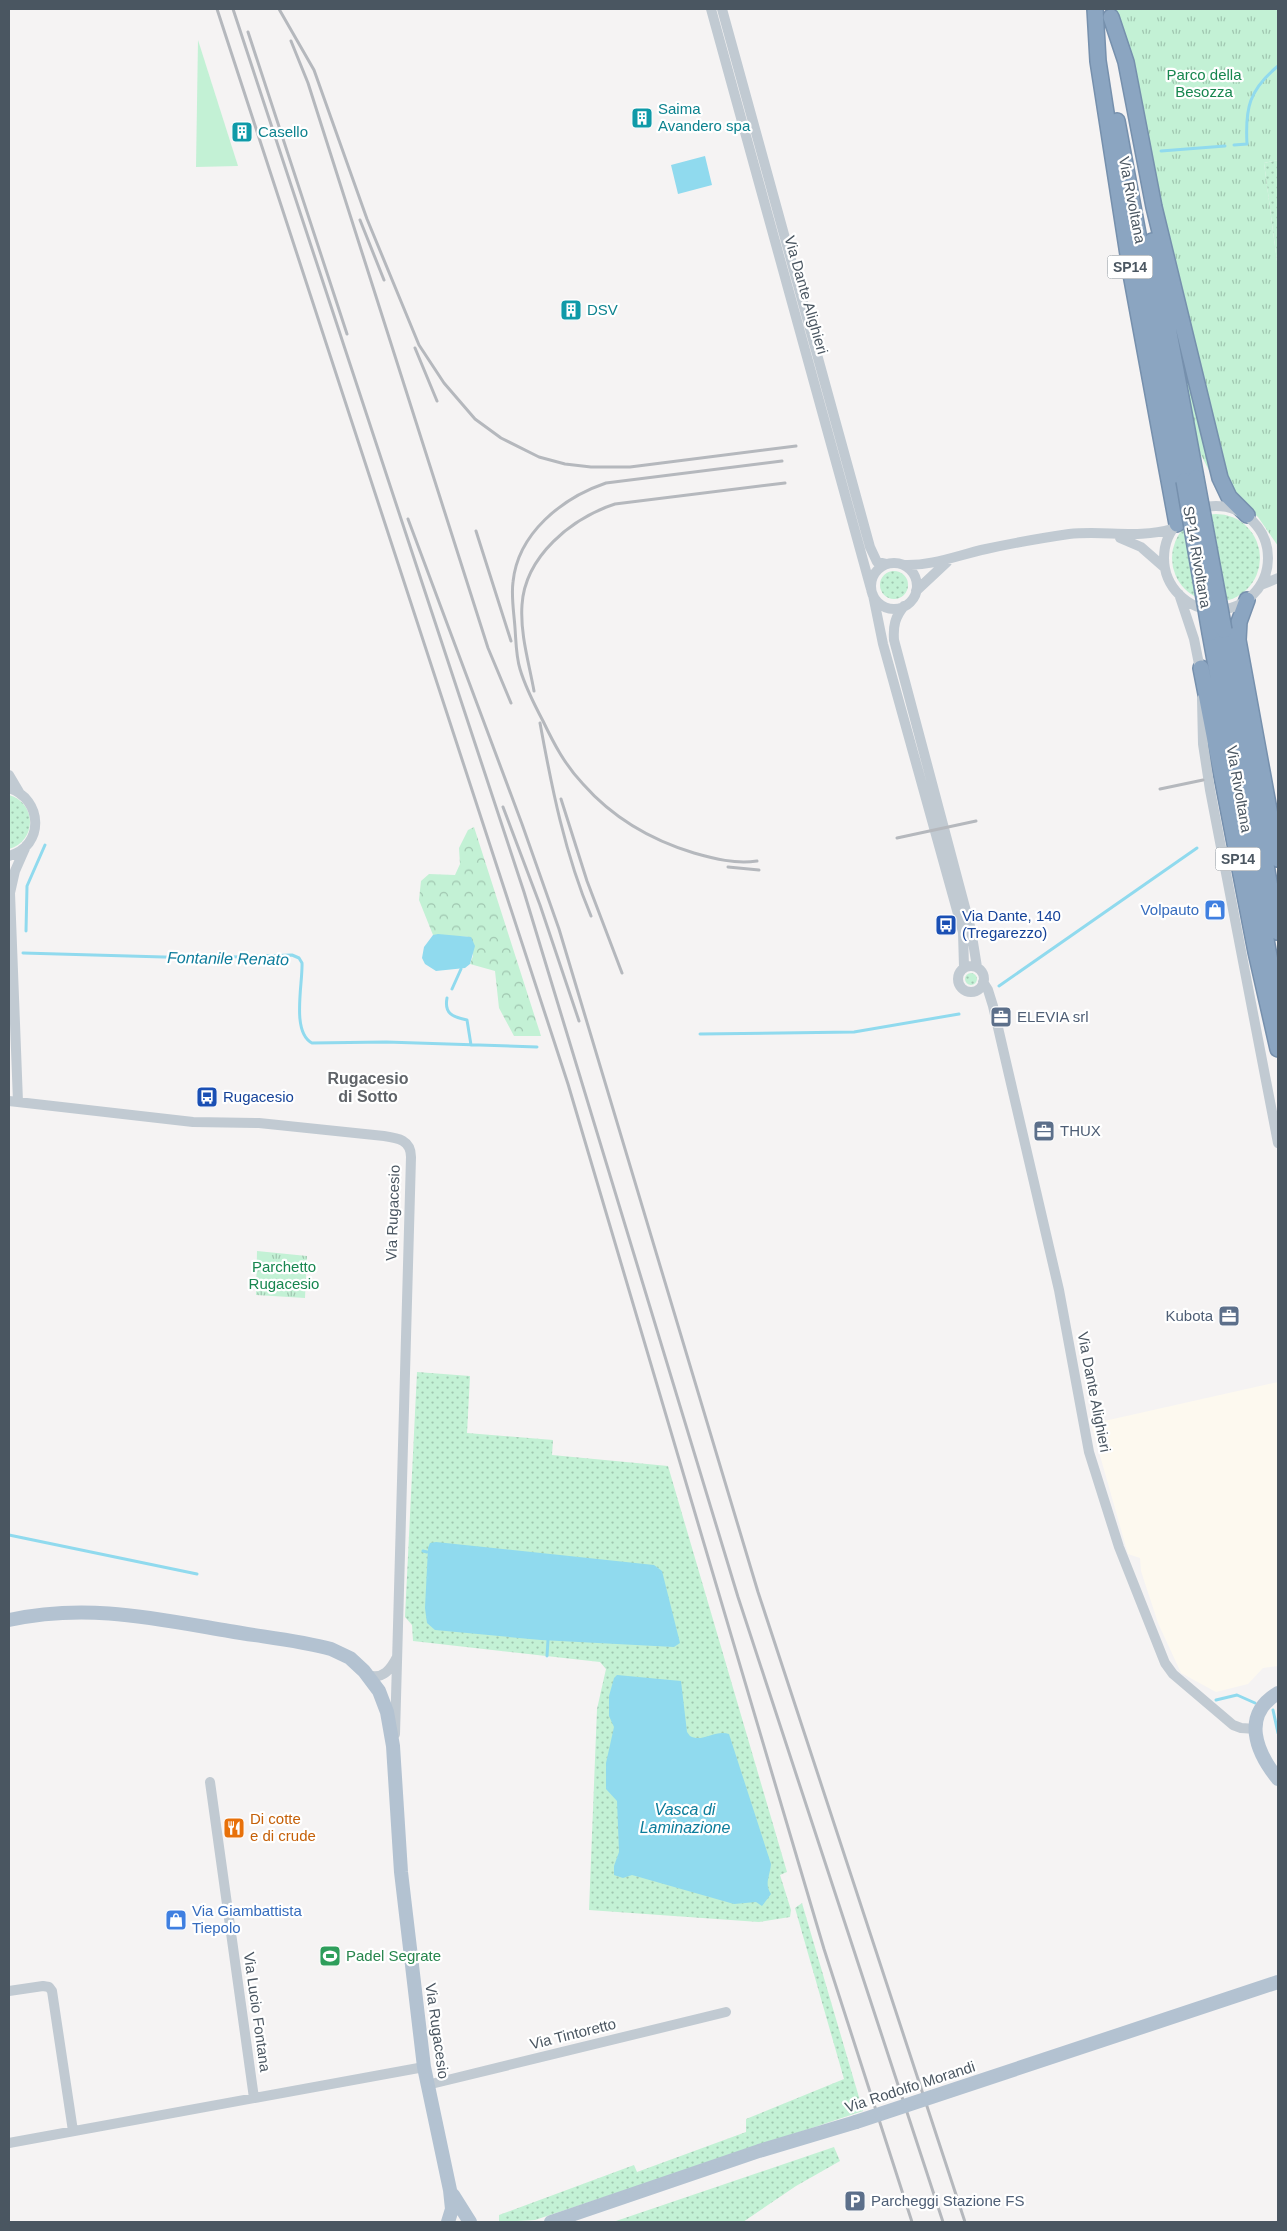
<svg xmlns="http://www.w3.org/2000/svg" width="1287" height="2231" font-family="Arial,sans-serif">
  <style>
    .commercial { fill: #fdf9ef }
    .grass { fill: url(#grass-dots) }
    .forest { fill: url(#forest-crowns) }
    .park { fill: url(#park-tufts) }
    .garden { fill: #c3f1d5 }
    .water { fill: #90daee }
    .lines { fill: none; stroke-linecap: round; stroke-linejoin: round }
    .stream { stroke: #90daee; stroke-width: 3 }
    .highway-casing { stroke: #7690ad; stroke-width: 18 }
    .minor { stroke: #c1cad2; stroke-width: 10 }
    .major { stroke: #b3c2d1; stroke-width: 14 }
    .highway { stroke: #8ba5c1; stroke-width: 15 }
    .rail { stroke: #b5b8bd; stroke-width: 3 }
    .highway-bridge-casing { stroke: #7690ad; stroke-width: 18; stroke-linecap: butt }
    .major-bridge { stroke: #b3c2d1; stroke-width: 14 }
    .highway-bridge { stroke: #8ba5c1; stroke-width: 15 }
    .labels { text-anchor: middle; stroke-width: 4.5; stroke-linejoin: round; paint-order: stroke }
    .shield { fill: #fff; stroke: #808990; stroke-width: 1 }
    .shield-label { font-size: 14px; font-weight: bold; fill: #4a5661 }
    .park-label { font-size: 15px; fill: #17864f; stroke: #fff }
    .culture-label { font-size: 15px; fill: #0d838f; stroke: #fff; text-anchor: start }
    .street-label { font-size: 15px; fill: #4a5661; stroke: #fff }
    .shop-label { font-size: 15px; fill: #366cbe; stroke: #fff; text-anchor: end }
    .transit-label { font-size: 15px; fill: #164399; stroke: #fff; text-anchor: start }
    .service-label { font-size: 15px; fill: #4e5e75; stroke: #fff; text-anchor: start }
    .food-label { font-size: 15px; fill: #c56008; stroke: #fff; text-anchor: start }
    .leisure-label { font-size: 15px; fill: #27864d; stroke: #fff; text-anchor: start }
    .water-label { font-size: 16px; font-style: italic; fill: #0c7c9b; stroke: #fff }
    .neighbourhood-label { font-size: 16px; font-weight: bold; fill: #5f6368; stroke: #fff }
  </style>
  <defs>
    <pattern id="grass-dots" width="8" height="8" patternUnits="userSpaceOnUse" patternTransform="scale(1.25)"><rect width="8" height="8" fill="#c3f1d5"/><path d="M2 2h.1M6 6h.1" fill="none" stroke="#a0c6b0" stroke-width="1.8" stroke-linecap="round"/></pattern>
    <pattern id="forest-crowns" width="20" height="18" patternUnits="userSpaceOnUse" patternTransform="scale(1.25)"><rect width="20" height="18" fill="#c3f1d5"/><path d="M2 6a3 3 0 1 1 6 0M12 15a3 3 0 1 1 6 0" fill="none" stroke="#a0c6b0"/></pattern>
    <pattern id="park-tufts" width="24" height="20" patternUnits="userSpaceOnUse" patternTransform="scale(1.25)"><rect width="24" height="20" fill="#c3f1d5"/><path d="M3 7l-1-3M5 7V3M7 7l1-3M15 17l-1-3M17 17v-4M19 17l1-3" fill="none" stroke="#a0c6b0"/></pattern>
  </defs>
  <rect width="100%" height="100%" fill="#f5f3f3"/>
  <path class="commercial" d="M 1278,1382 L 1278,1666 L 1263,1668 L 1248,1684 L 1216,1692 L 1181,1673 L 1158,1623 L 1141,1571 L 1140,1558 L 1128,1554 L 1091,1424 Z"/>
  <path class="grass" d="M 1278,160 L 1278,269 L 1264,163 Z
    M1172 558a44 44 0 1 1 88 0a44 44 0 1 1-88 0Z
    M880 585a14 14 0 1 1 28 0a14 14 0 1 1-28 0Z
    M 9,795 C 37,803 37,841 9,849 Z
    M965 979a6 6 0 1 1 12 0a6 6 0 1 1-12 0Z
    M 417,1372 L 470,1376 L 467,1433 L 553,1440 L 552,1455 L 668,1466 L 787,1872 L 780,1875 L 791,1910 L 790,1917 L 759,1922 L 589,1910 L 597,1709 L 606,1669 L 600,1662 L 413,1641 L 412,1625 L 405,1617 Z
    M 802,1903 L 863,2111 L 535,2220 L 499,2222 L 499,2215 L 634,2165 L 637,2172 L 746,2132 L 746,2119 L 844,2079 L 795,1908 Z
    M 834,2147 L 840,2161 L 796,2186 L 743,2222 L 613,2222 Z"/>
  <path class="forest" d="M 474,827 L 541,1036 L 514,1036 L 499,1008 L 495,971 L 470,964 L 473,956 L 471,937 L 433,935 L 419,900 L 421,881 L 429,874 L 455,875 L 460,864 L 459,848 L 468,830 Z"/>
  <path class="park" d="M 1114,9 L 1278,9 L 1278,160 L 1264,163 L 1278,269 L 1278,546 L 1258,517 L 1213,478 L 1201,455 L 1194,436 Z
    M 257,1251 L 307,1256 L 305,1298 L 256,1295 Z"/>
  <path class="garden" d="M 198,40 L 238,166 L 196,167 Z"/>
  <path class="water" d="M 705,156 L 712,185 L 678,194 L 671,165 Z
    M 438,934 L 471,937 L 475,946 L 470,964 L 465,968 L 436,971 L 425,964 L 422,958 L 424,947 L 433,935 Z
    M 436,1542 L 654,1565 L 662,1571 L 680,1643 L 674,1647 L 541,1640 L 435,1630 L 427,1623 L 425,1608 L 428,1548 L 430,1543 Z
    M 617,1675 L 681,1681 L 687,1732 L 690,1736 C 702,1743 716,1729 729,1734 L 771,1864 C 770,1876 764,1884 771,1894 L 762,1906 L 756,1902 L 734,1904 L 632,1875 L 623,1878 L 614,1875 L 614,1866 L 619,1852 L 617,1801 L 606,1789 L 606,1763 L 614,1727 L 609,1716 L 609,1696 L 614,1678 Z"/>
  <g class="lines">
    <path class="stream" d="M 1234,145 L 1247,144 C 1245,108 1249,90 1278,66
      M 1161,151 L 1225,146
      M 26,931 L 27,886 L 45,845
      M 23,953 L 199,958 L 292,955 L 299,958 L 302,963 C 303,983 291,1032 312,1043 L 386,1042 L 537,1047
      M 999,986 L 1197,848
      M 452,989 L 461,969
      M 447,998 C 444,1014 453,1017 467,1020 L 471,1045
      M 700,1034 L 854,1032 L 959,1014
      M 9,1535 L 197,1574
      M 423,1551 L 427,1552
      M 547,1656 L 548,1640
      M 1216,1700 L 1237,1695 L 1255,1703
      M 1273,1710 L 1278,1733"/>
    <g class="highway-casing">
      <path id="highway" d="M 1095,9 L 1098,61 L 1131,274 L 1177,524
        M 1111,17 L 1126,62 L 1154,207 L 1220,478 L 1229,497 L 1247,515
        M 1117,121 L 1184,481
        M 1152,241 L 1196,478
        M 1247,600 L 1239,622 L 1238,640 L 1278,859
        M 1224,630 L 1278,932
        M 1210,633 L 1278,1005
        M 1201,668 L 1256,952 L 1278,1049"/>
    </g>
    <path class="minor" d="M 711,9 L 871,589
      M 722,9 L 870,547 L 877,562 L 886,564
      M1164 558a52 52 0 1 1 104 0a52 52 0 1 1-104 0Z
      M 1120,538 L 1141,547 L 1165,568
      M871 586a23 23 0 1 1 46 0a23 23 0 1 1-46 0Z
      M 904,565 C 933,566 958,555 986,549 C 1013,543 1042,538 1069,534 C 1104,530 1138,539 1172,529
      M 1261,585 L 1278,578
      M 916,591 L 947,562
      M 1179,594 L 1194,639 L 1201,674
      M 873,595 L 883,644 L 963,932 L 964,967
      M 904,606 C 895,617 893,626 894,640 L 971,930 L 977,967
      M 1202,699 L 1203,744 L 1210,790 L 1278,1143
      M 9,775 L 19,792
      M 9,788 C 43,799 45,846 9,856
      M958 979a13 13 0 1 1 26 0a13 13 0 1 1-26 0Z
      M 983,982 L 988,990 L 993,1006 L 1059,1290 L 1089,1452 L 1119,1547 L 1165,1663 L 1173,1674 L 1233,1725 L 1241,1728 L 1256,1729
      M 9,1101 L 193,1122 L 259,1123 L 384,1136 C 398,1138 411,1140 411,1157 L 395,1734
      M 18,1102 L 10,893 L 15,871 L 26,846
      M 368,1675 C 383,1680 391,1669 397,1657
      M 210,1782 L 254,2098
      M 9,1991 L 43,1986 L 49,1987 L 52,1991 L 73,2131
      M 427,2085 L 726,2012
      M 9,2143 L 424,2067"/>
    <path class="major" d="M 9,1620 C 86,1603 153,1618 229,1631 C 263,1637 298,1640 331,1649 L 350,1658 L 364,1671 L 379,1691 L 387,1712 L 393,1746 L 401,1872 L 424,2067 L 450,2190 L 452,2209 L 448,2222
      M 1278,1693 C 1241,1715 1256,1752 1278,1779
      M 453,2195 L 470,2222
      M 551,2222 L 759,2151 L 856,2122"/>
    <use href="#highway" class="highway"/>
    <path class="rail" d="M 217,9 L 568,1084 L 824,1949 L 912,2222
      M 233,9 L 524,892 L 738,1597 L 943,2222
      M 279,9 L 314,70 L 367,219 L 419,345 L 444,383 L 475,419 L 501,438 L 539,457 L 565,464 L 591,467 L 630,467 L 796,446
      M 248,32 L 347,334
      M 291,41 L 308,83 L 488,648 L 511,703
      M 360,220 L 384,280
      M 415,348 L 437,401
      M 408,519 L 522,824 L 559,929 L 758,1592 L 965,2222
      M 476,531 L 511,641
      M 534,691 C 529,663 520,634 522,605 C 525,556 572,518 615,504 L 785,483
      M 540,723 C 552,789 565,854 591,916
      M 1160,789 L 1203,780
      M 561,799 L 587,881 L 622,973
      M 503,807 L 540,905 L 579,1021
      M 897,838 L 976,821
      M 757,861 C 735,864 715,859 694,853 C 651,840 613,818 583,784 C 565,765 554,744 543,721 C 534,704 525,686 520,669 C 516,656 516,641 515,628 C 514,613 511,597 513,582 C 518,533 562,498 606,483 L 782,461
      M 728,867 L 759,870"/>
    <g class="highway-bridge-casing">
      <path id="highway-bridge" d="M 1196,478 L 1224,630
        M 1184,481 L 1210,633"/>
    </g>
    <path class="major-bridge" d="M 856,2122 L 1278,1982"/>
    <use href="#highway-bridge" class="highway-bridge"/>
  </g>
  <defs>
    <g id="building-square" transform="scale(1.125)"><rect x="-9" y="-9" width="18" height="18" rx="4" fill="#0f9aa8" stroke="#fff"/><path d="M-4-6H4V6H1V3H-1V6H-4ZM-2.5-4.3h1.7v1.8h-1.7ZM.8-4.3h1.7v1.8H.8ZM-2.5-1h1.7V.8h-1.7ZM.8-1h1.7V.8H.8Z" fill="#fff"/></g>
    <g id="shop-square" transform="scale(1.125)"><rect x="-9" y="-9" width="18" height="18" rx="4" fill="#3f7fe0" stroke="#fff"/><path d="M-5-2.5h2.3a2.7 3.5 0 0 1 5.4 0H5L5.5 6h-11ZM-1.5-2.5h3a1.5 2.3 0 0 0-3 0Z" fill="#fff"/></g>
    <g id="bus-square" transform="scale(1.125)"><rect x="-9" y="-9" width="18" height="18" rx="4" fill="#1a4fb4" stroke="#fff"/><path d="M-5-6H5V4H4V6H2V4H-2V6H-4V4H-5ZM-3.5-4V0h7V-4ZM-3.5 1.2v1.5H-2V1.2ZM2 1.2v1.5H3.5V1.2Z" fill="#fff"/></g>
    <g id="office-square" transform="scale(1.125)"><rect x="-9" y="-9" width="18" height="18" rx="4" fill="#5c6f8a" stroke="#fff"/><path d="M-6-3h4V-5.5h4V-3h4V5H-6ZM-1-4.5V-3h2v-1.5ZM-6 0V1H6V0Z" fill="#fff"/></g>
    <g id="restaurant-square" transform="scale(1.125)"><rect x="-9" y="-9" width="18" height="18" rx="4" fill="#e8710a" stroke="#fff"/><path d="M-5-6h1v4h1v-4h1v4h1v-4h1v5L-1.5 .5V6h-2V.5L-5-1ZM5-6V6H3V1.5H1.5Q1.5-4 5-6Z" fill="#fff"/></g>
    <g id="stadium-square" transform="scale(1.125)"><rect x="-9" y="-9" width="18" height="18" rx="4" fill="#2e9e5b" stroke="#fff"/><path d="M0-5a6.5 5 0 1 0 0 10a6.5 5 0 1 0 0-10ZM-3.5-1.8h7v3.6h-7Z" fill="#fff"/></g>
    <g id="parking-square" transform="scale(1.125)"><rect x="-9" y="-9" width="18" height="18" rx="4" fill="#5c6f8a" stroke="#fff"/><path d="M-3.5-5.5H1a3.5 3.5 0 0 1 0 7H-1V5.5H-3.5ZM-1-3.4V-.6H.8a1.4 1.4 0 0 0 0-2.8Z" fill="#fff"/></g>
  </defs>
  <g fill-rule="evenodd">
    <use href="#building-square" x="642" y="118"/>
    <use href="#building-square" x="242" y="132"/>
    <use href="#building-square" x="571" y="310"/>
    <use href="#shop-square" x="1215" y="910"/>
    <use href="#bus-square" x="946" y="925"/>
    <use href="#office-square" x="1001" y="1017"/>
    <use href="#bus-square" x="207" y="1097"/>
    <use href="#office-square" x="1044" y="1131"/>
    <use href="#office-square" x="1229" y="1316"/>
    <use href="#restaurant-square" x="234" y="1828"/>
    <use href="#shop-square" x="176" y="1920"/>
    <use href="#stadium-square" x="330" y="1956"/>
    <use href="#parking-square" x="855" y="2201"/>
  </g>
  <g class="labels">
    <g class="shield">
      <rect x="1107.5" y="255.5" width="45" height="23" rx="4"/>
      <rect x="1215.5" y="847.5" width="45" height="23" rx="4"/>
    </g>
    <g class="shield-label">
      <text x="1130" y="272">SP14</text>
      <text x="1238" y="864">SP14</text>
    </g>
    <g class="park-label">
      <text x="1204" y="80">Parco della<tspan x="1204" dy="17">Besozza</tspan></text>
      <text x="284" y="1272">Parchetto<tspan x="284" dy="17">Rugacesio</tspan></text>
    </g>
    <g class="culture-label">
      <text x="658" y="114">Saima<tspan x="658" dy="17">Avandero spa</tspan></text>
      <text x="258" y="137">Casello</text>
      <text x="587" y="315">DSV</text>
    </g>
    <g class="street-label">
      <text transform="translate(1132 200) rotate(79)" y="5">Via Rivoltana</text>
      <text transform="translate(806 295) rotate(74)" y="5">Via Dante Alighieri</text>
      <text transform="translate(1197 557) rotate(80)" y="5">SP14 Rivoltana</text>
      <text transform="translate(1239 789) rotate(80)" y="5">Via Rivoltana</text>
      <text transform="translate(393 1213) rotate(-88)" y="5">Via Rugacesio</text>
      <text transform="translate(1094 1392) rotate(79)" y="5">Via Dante Alighieri</text>
      <text transform="translate(257 2012) rotate(82)" y="5">Via Lucio Fontana</text>
      <text transform="translate(437 2031) rotate(82)" y="5">Via Rugacesio</text>
      <text transform="translate(573 2034) rotate(-14)" y="5">Via Tintoretto</text>
      <text transform="translate(910 2087) rotate(-18)" y="5">Via Rodolfo Morandi</text>
    </g>
    <g class="shop-label">
      <text x="1199" y="915">Volpauto</text>
      <text x="192" y="1916" text-anchor="start">Via Giambattista<tspan x="192" dy="17">Tiepolo</tspan></text>
    </g>
    <g class="transit-label">
      <text x="962" y="921">Via Dante, 140<tspan x="962" dy="17">(Tregarezzo)</tspan></text>
      <text x="223" y="1102">Rugacesio</text>
    </g>
    <g class="service-label">
      <text x="1017" y="1022">ELEVIA srl</text>
      <text x="1060" y="1136">THUX</text>
      <text x="1213" y="1321" text-anchor="end">Kubota</text>
      <text x="871" y="2206">Parcheggi Stazione FS</text>
    </g>
    <g class="food-label">
      <text x="250" y="1824">Di cotte<tspan x="250" dy="17">e di crude</tspan></text>
    </g>
    <g class="leisure-label">
      <text x="346" y="1961">Padel Segrate</text>
    </g>
    <g class="water-label">
      <text transform="translate(228 958) rotate(1)" y="6">Fontanile Renato</text>
      <text x="685" y="1815">Vasca di<tspan x="685" dy="18">Laminazione</tspan></text>
    </g>
    <g class="neighbourhood-label">
      <text x="368" y="1084">Rugacesio<tspan x="368" dy="18">di Sotto</tspan></text>
    </g>
  </g>
  <rect width="1287" height="2231" fill="none" stroke="#4a5661" stroke-width="20"/>
</svg>
